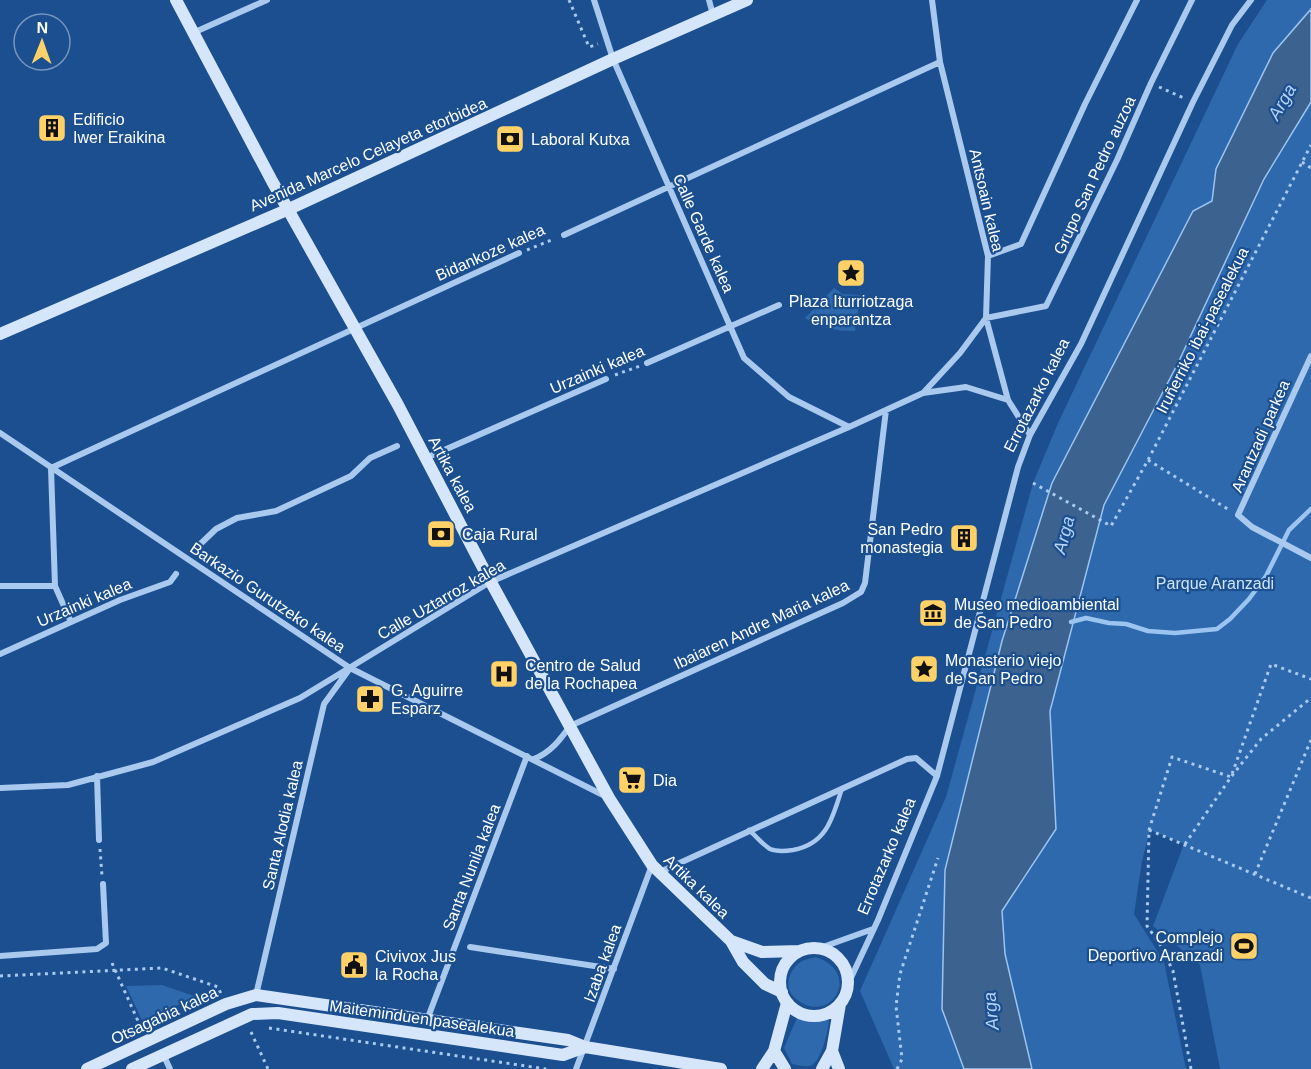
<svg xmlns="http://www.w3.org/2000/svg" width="1311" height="1069" font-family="Helvetica,sans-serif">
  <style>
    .green { fill: #2e69ad }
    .water { fill: #3c6290; stroke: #9cc4f0; stroke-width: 1.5 }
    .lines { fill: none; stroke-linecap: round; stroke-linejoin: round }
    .stream { stroke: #9cc4f0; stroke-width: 4.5 }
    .path { stroke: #a9c9ee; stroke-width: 3; stroke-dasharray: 3 4.5; stroke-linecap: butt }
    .lane { stroke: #a9c9ee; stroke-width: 4.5 }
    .street { stroke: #a9c9ee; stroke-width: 6 }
    .secondary { stroke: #d6e6fa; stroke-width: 12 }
    .labels { text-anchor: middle; stroke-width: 4.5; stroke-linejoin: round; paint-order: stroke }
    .poi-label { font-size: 16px; fill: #fff; stroke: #1b4f8f; text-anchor: start }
    .street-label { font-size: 16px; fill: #fff; stroke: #1b4f8f }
    .park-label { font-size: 16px; fill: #cfe3fa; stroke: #1b4f8f }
    .water-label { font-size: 18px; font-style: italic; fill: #b5d3f5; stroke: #1b4f8f }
  </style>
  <rect width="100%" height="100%" fill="#1b4f8f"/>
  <path class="green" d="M 1267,0 L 1311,0 L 1311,9 L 1273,53 L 1216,169 L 1212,201 L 1193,211 L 1054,480 L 1002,641 L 945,870 L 942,1009 L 964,1069 L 894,1069 L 860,991 L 946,797 L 1033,483 L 1058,423 L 1238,44 Z
    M 1311,102 L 1311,1069 L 1220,1069 L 1200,965 L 1153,926 L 1184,844 L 1150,830 L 1142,861 L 1134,914 L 1164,962 L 1186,1069 L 1032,1069 L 1005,954 L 1002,911 L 1056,829 L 1050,711 L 1104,504 L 1178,363 L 1264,179 Z
    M 834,288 L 843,294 L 860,295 L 855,331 C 835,331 822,328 805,318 Z
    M 816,957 C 866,975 826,1030 793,996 C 783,986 790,968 802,961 C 806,959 812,958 816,957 Z
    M 162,985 L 197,997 L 142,1020 L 126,986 Z
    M 797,1018 L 806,1020 L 829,1018 C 829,1029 822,1059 812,1065 C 806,1068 799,1065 792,1064 L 784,1048 Z"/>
  <path class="water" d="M 1311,9 L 1311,102 L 1264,179 L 1178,363 L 1104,505 L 1050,711 L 1056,829 L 1002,911 L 1005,954 L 1032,1069 L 964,1069 L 942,1009 L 945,870 L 1002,641 L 1052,483 L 1193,211 L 1212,201 L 1216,169 L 1273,53 Z"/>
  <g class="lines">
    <path class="stream" d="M 1071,622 L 1086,618 L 1109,623 L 1126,624 L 1148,631 L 1175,633 L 1217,629 L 1230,619 L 1249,599 L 1266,576 L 1289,530 L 1311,509"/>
    <path class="path" d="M 569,0 L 589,47 L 598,44
      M 1159,87 L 1184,98
      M 1302,162 L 1311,168
      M 527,250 L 554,239
      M 615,375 L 640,366
      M 1148,460 L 1231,511
      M 1033,483 L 1111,526 L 1148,460 L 1311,145
      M 1149,830 L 1311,898
      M 1185,844 L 1231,777 L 1261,739 L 1311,698
      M 100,849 L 102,876
      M 1255,874 L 1311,740
      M 112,963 L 142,1030
      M 0,976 L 162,968 L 218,987 L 221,994
      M 269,1028 L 546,1069
      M 251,1032 L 268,1069
      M 897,1069 L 902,1059 L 896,1006 L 900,974 L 938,858
      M 1191,1069 L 1173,971 L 1160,944 L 1147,926 L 1149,830 L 1172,757 L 1231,777 L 1271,664 L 1311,679"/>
    <path class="lane" d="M 749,830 C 756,836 762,844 770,849 C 777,852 786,851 793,850 C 827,844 833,817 842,788"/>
    <path class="street" d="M 594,0 L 613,59 L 744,358 L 789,397 L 849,427
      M 709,0 L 713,15
      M 932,0 L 940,62 L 988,256 L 986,318 L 1008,400 L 1030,435
      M 195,32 L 267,0
      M 564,235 L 940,62
      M 988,256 L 1021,244 L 1085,104 L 1137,0
      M 1311,356 L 1238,515 L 1252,527 L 1311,558
      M 647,363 L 779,305
      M 924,392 L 960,353 L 986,318 L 1046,306 L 1117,160 L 1151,83 L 1192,0
      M 0,433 L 350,668 L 605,796
      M 426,458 L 606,379
      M 193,551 L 216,529 L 237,518 L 276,511 L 351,476 L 370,458 L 397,446
      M 0,586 L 55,586
      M 71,622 L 55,586 L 51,468 L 519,253
      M 0,654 L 120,600 L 170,582 L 176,574
      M 534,759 C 551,752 560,740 570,726 L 843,603 L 861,592 L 865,583 L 886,410
      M 97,776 L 99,840
      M 0,788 L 68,785 L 153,762 L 300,698 L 490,582 L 849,427 L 923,393 L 966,387 L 1008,400
      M 660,872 L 907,759 L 916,758 L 937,776
      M 470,947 L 614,969
      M 820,948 L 873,929
      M 0,956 L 97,949 L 106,943 L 103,884
      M 849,982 L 878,920 L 937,776 L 1018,467 L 1030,435 L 1081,344 L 1193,102 L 1232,25 L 1251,0
      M 256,995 L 324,704 L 348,671
      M 427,1020 L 527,756
      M 163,1054 L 170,1069
      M 576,1069 L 652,865"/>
    <path class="secondary" d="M 176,0 L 272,181 L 398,405 L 481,564 L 609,798 L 652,865 L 731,941 L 743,962 L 765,984 L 782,992
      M 0,334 L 289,209 L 613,59 L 747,0
      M 731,941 L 762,952 L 800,951
      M780 982a34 34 0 1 1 68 0a34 34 0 1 1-68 0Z
      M 832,1051 L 839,1069
      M 87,1069 L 226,1004 L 256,995 L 568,1040 L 585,1047 L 721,1069
      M 132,1069 L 252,1014 L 278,1013 L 563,1055 L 585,1047
      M 762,1069 L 774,1051
      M 785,1069 L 774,1051 L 787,1003
      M 822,1069 L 832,1051 L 840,1004"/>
  </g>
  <defs>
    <g id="building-square" transform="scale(1.5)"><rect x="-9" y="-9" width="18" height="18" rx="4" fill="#ffd166" stroke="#1b4f8f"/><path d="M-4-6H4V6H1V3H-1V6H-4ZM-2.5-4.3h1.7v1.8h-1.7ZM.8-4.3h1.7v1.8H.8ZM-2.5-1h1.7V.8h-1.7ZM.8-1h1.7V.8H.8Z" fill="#111"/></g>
    <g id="bank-square" transform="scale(1.5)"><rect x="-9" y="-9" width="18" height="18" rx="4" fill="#ffd166" stroke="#1b4f8f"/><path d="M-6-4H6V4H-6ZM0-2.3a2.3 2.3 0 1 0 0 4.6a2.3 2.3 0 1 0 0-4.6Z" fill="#111"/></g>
    <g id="sight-square" transform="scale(1.5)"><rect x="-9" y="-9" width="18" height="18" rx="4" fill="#ffd166" stroke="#1b4f8f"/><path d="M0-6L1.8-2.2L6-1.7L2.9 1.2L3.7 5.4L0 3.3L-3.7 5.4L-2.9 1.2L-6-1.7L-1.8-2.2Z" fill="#111"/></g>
    <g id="museum-square" transform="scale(1.5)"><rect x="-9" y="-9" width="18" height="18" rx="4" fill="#ffd166" stroke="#1b4f8f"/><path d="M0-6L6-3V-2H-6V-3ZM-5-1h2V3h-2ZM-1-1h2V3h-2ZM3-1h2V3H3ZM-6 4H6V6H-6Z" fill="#111"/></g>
    <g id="hospital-square" transform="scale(1.5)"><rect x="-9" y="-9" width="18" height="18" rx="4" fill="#ffd166" stroke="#1b4f8f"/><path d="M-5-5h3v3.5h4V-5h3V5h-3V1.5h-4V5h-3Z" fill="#111"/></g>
    <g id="pharmacy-square" transform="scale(1.5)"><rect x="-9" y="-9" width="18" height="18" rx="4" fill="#ffd166" stroke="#1b4f8f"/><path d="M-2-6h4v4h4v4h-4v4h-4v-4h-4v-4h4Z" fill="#111"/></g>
    <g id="supermarket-square" transform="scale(1.5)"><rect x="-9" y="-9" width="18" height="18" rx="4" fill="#ffd166" stroke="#1b4f8f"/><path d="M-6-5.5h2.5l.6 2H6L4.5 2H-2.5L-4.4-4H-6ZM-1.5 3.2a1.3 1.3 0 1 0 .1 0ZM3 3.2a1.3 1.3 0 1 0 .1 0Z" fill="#111"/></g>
    <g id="stadium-square" transform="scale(1.5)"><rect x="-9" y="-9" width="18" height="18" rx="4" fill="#ffd166" stroke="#1b4f8f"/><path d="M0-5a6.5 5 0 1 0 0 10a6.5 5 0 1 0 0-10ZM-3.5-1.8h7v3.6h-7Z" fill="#111"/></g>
    <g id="civic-square" transform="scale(1.5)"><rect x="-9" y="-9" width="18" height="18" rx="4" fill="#ffd166" stroke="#1b4f8f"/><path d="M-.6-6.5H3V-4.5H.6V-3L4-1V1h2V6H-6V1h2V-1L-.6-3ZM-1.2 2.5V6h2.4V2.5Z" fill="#111"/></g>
  </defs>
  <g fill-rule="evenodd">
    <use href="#building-square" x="52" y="128"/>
    <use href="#bank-square" x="510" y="139"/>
    <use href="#sight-square" x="851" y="273"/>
    <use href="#bank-square" x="441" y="534"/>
    <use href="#building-square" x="964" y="538"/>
    <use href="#museum-square" x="933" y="613"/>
    <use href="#sight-square" x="924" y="669"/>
    <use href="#hospital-square" x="504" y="674"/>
    <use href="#pharmacy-square" x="370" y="699"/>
    <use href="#supermarket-square" x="632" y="780"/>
    <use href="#stadium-square" x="1244" y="946"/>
    <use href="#civic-square" x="354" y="965"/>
  </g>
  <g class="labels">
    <g class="poi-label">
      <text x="73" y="125">Edificio<tspan x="73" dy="18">Iwer Eraikina</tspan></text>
      <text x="531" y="145">Laboral Kutxa</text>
      <text x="851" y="307" text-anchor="middle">Plaza Iturriotzaga<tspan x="851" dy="18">enparantza</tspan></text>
      <text x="943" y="535" text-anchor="end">San Pedro<tspan x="943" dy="18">monastegia</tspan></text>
      <text x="462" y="540">Caja Rural</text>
      <text x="954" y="610">Museo medioambiental<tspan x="954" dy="18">de San Pedro</tspan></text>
      <text x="945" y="666">Monasterio viejo<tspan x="945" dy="18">de San Pedro</tspan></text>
      <text x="525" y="671">Centro de Salud<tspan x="525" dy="18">de la Rochapea</tspan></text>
      <text x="391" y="696">G. Aguirre<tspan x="391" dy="18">Esparz</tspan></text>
      <text x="653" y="786">Dia</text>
      <text x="1223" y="943" text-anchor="end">Complejo<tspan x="1223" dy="18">Deportivo Aranzadi</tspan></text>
      <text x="375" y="962">Civivox Jus<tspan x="375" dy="18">la Rocha</tspan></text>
    </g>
    <g class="street-label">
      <text transform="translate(368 154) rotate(-24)" y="6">Avenida Marcelo Celayeta etorbidea</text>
      <text transform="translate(1094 175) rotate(-65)" y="6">Grupo San Pedro auzoa</text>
      <text transform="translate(987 200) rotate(77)" y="6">Antsoain kalea</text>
      <text transform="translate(704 233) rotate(66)" y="6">Calle Garde kalea</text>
      <text transform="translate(490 252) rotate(-24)" y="6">Bidankoze kalea</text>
      <text transform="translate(1202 330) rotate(-63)" y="6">Iruñerriko ibai-pasealekua</text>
      <text transform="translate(597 369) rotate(-23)" y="6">Urzainki kalea</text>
      <text transform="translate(1036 395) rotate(-63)" y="6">Errotazarko kalea</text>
      <text transform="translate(1260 436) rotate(-66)" y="6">Arantzadi parkea</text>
      <text transform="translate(453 474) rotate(62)" y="6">Artika kalea</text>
      <text transform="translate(268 597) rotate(34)" y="6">Barkazio Gurutzeko kalea</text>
      <text transform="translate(441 599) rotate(-30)" y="6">Calle Uztarroz kalea</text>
      <text transform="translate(84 602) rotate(-23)" y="6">Urzainki kalea</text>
      <text transform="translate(761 624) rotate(-25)" y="6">Ibaiaren Andre Maria kalea</text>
      <text transform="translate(282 825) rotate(-77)" y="6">Santa Alodia kalea</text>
      <text transform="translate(886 856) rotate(-67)" y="6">Errotazarko kalea</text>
      <text transform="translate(471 867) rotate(-69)" y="6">Santa Nunila kalea</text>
      <text transform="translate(697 886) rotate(44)" y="6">Artika kalea</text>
      <text transform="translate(602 963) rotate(-70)" y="6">Izaba kalea</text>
      <text transform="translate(164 1015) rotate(-25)" y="6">Otsagabia kalea</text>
      <text transform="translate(422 1018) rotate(8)" y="6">Maiteminduen pasealekua</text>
    </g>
    <g class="park-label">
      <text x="1215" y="589">Parque Aranzadi</text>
    </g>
    <g class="water-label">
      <text transform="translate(1282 102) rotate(-60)" y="6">Arga</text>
      <text transform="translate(1064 535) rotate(-75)" y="6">Arga</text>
      <text transform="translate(991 1011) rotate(-95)" y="6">Arga</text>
    </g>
  </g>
  <g transform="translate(42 42) rotate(1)"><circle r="28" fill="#1b4f8f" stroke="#7695bc" stroke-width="1.5"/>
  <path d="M0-4.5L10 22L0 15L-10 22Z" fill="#ffd166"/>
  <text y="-9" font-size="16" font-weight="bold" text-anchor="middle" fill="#ffffff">N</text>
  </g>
</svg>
